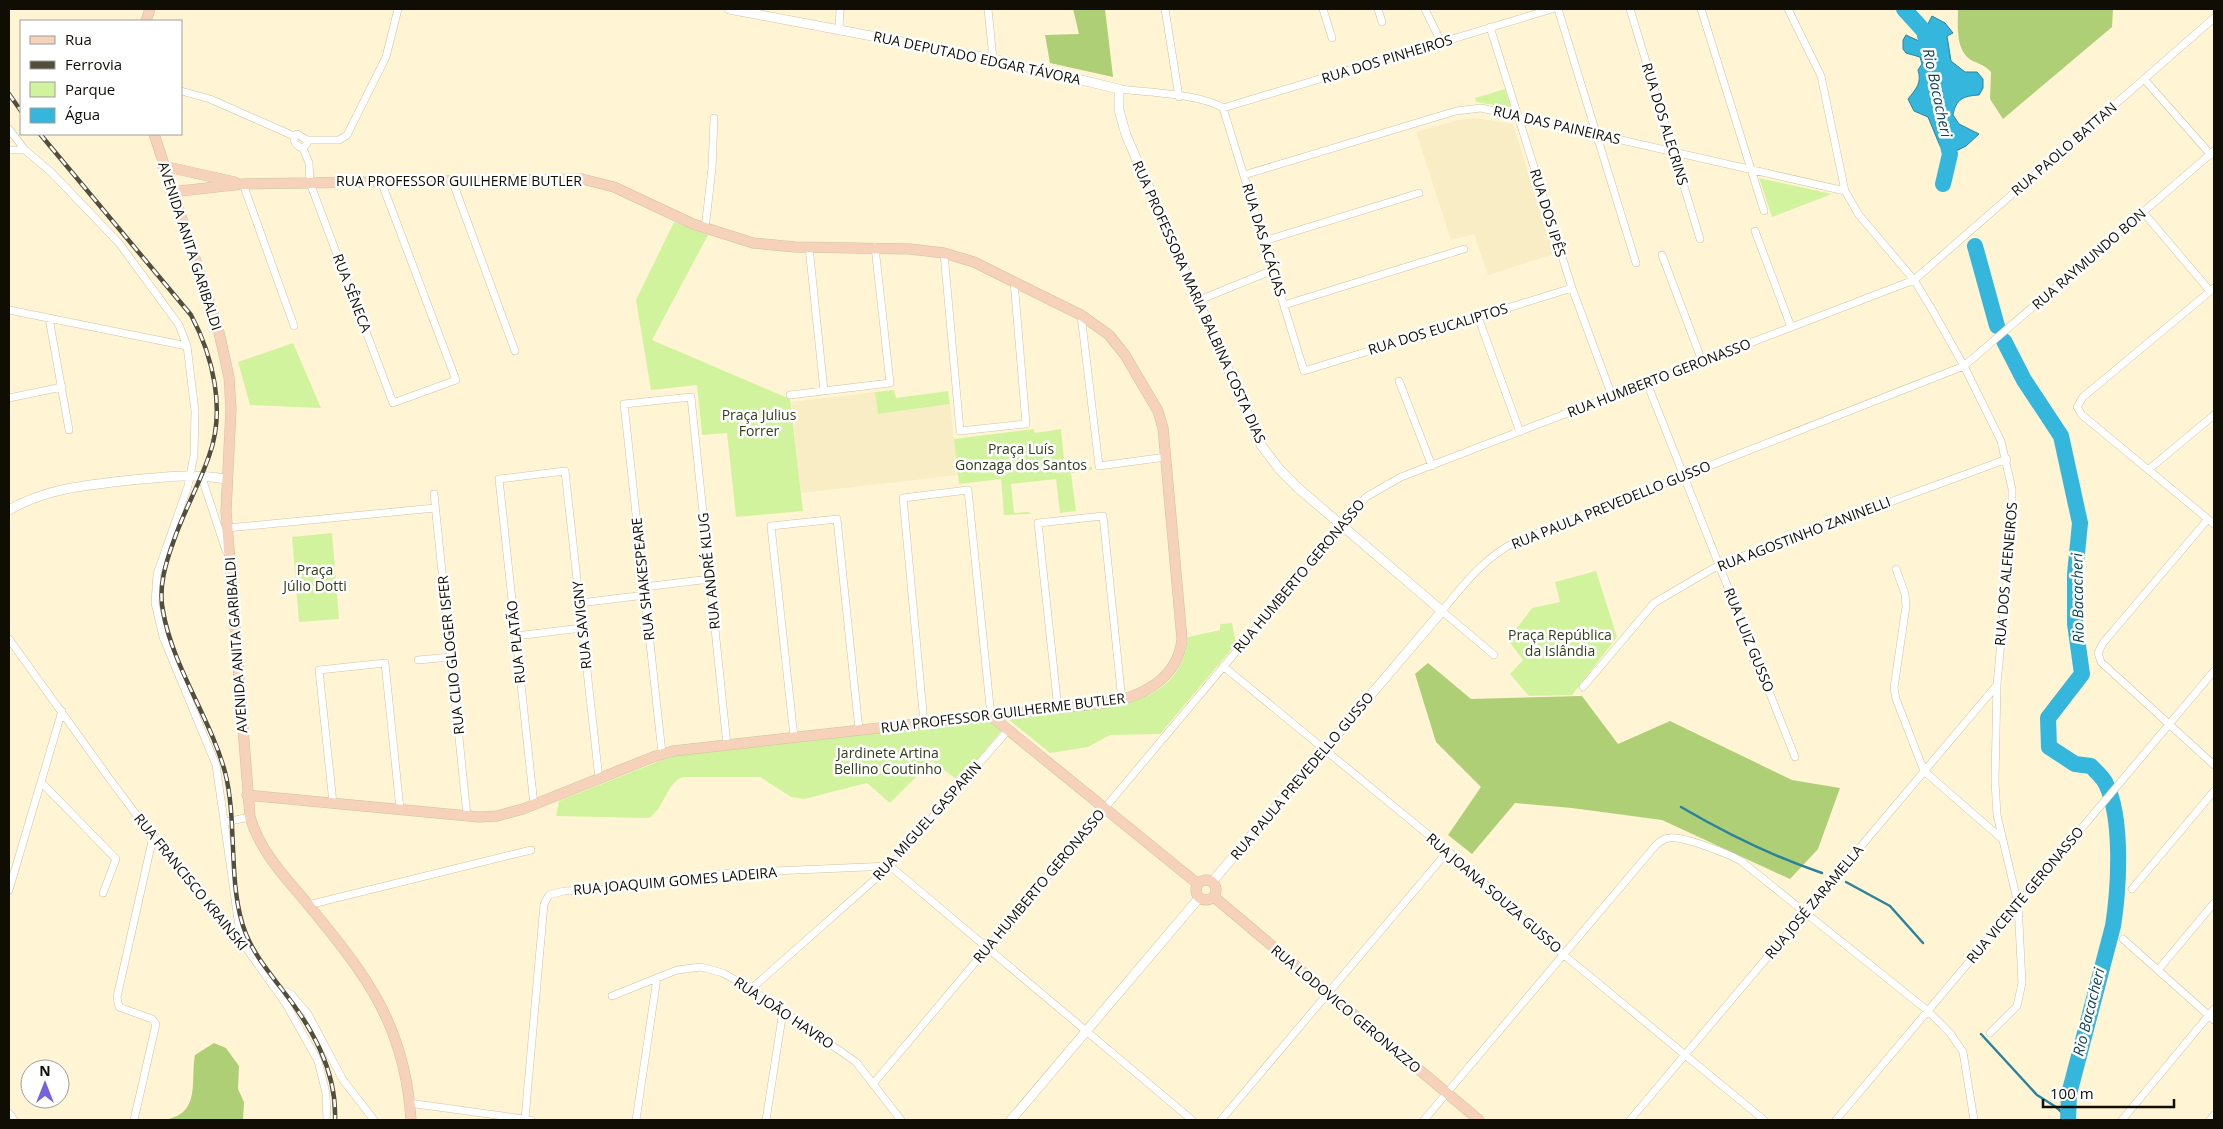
<svg xmlns="http://www.w3.org/2000/svg" width="2223" height="1129" font-family="'Open Sans',sans-serif">
  <style>
    .built { fill: #f9edc5 }
    .green { fill: #d2f39d }
    .forest { fill: #aecf76 }
    .water { fill: #35b6dd; stroke: #2a839c }
    .lines { fill: none; stroke-linecap: round; stroke-linejoin: round }
    .stream { stroke: #2a839c; stroke-width: 2.5 }
    .river { stroke: #35b6dd; stroke-width: 16 }
    .minor-casing { stroke: #cdc3a4; stroke-width: 8 }
    .tertiary-casing { stroke: #cdc3a4; stroke-width: 10 }
    .secondary-casing { stroke: #cdc3a4; stroke-width: 11 }
    .minor { stroke: #fff; stroke-width: 7 }
    .tertiary { stroke: #fff; stroke-width: 9 }
    .secondary { stroke: #f5d2b9; stroke-width: 10 }
    .rail-casing { stroke: #524d3d; stroke-width: 4.5 }
    .rail { stroke: #fff; stroke-width: 2.5; stroke-dasharray: 8; stroke-linecap: butt }
    .labels { text-anchor: middle; stroke-width: 5; stroke-linejoin: round; paint-order: stroke }
    .street-label { font-size: 14px; fill: #100d04; stroke: #fff }
    .park-label { font-size: 14px; fill: #313e19; stroke: #fff }
    .water-label { font-size: 15px; font-style: italic; fill: #0e4455; stroke: #fff }
  </style>
  <rect width="100%" height="100%" fill="#fff5d5"/>
  <path class="built" d="M 1476,118 L 1513,124 L 1554,254 L 1488,275 L 1474,234 L 1451,240 L 1416,132 L 1462,119 Z
    M 875,392 L 879,414 L 950,404 L 958,475 L 801,493 L 791,402 Z"/>
  <path class="green" d="M 1505,89 L 1511,108 L 1476,102 L 1475,98 Z
    M 1759,178 L 1832,194 L 1772,217 Z
    M 674,222 L 708,235 L 652,340 L 790,399 L 803,511 L 736,517 L 727,433 L 702,435 L 697,385 L 651,390 L 636,300 Z
    M 293,343 L 321,408 L 250,405 L 238,362 Z
    M 894,390 L 896,398 L 948,391 L 950,404 L 878,414 L 875,392 Z
    M 1034,429 L 1035,433 L 1061,429 L 1065,469 L 1092,467 L 1092,470 L 1071,473 L 1076,511 L 1060,513 L 1056,479 L 1011,484 L 1014,513 L 1029,512 L 1030,514 L 1004,515 L 1001,479 L 959,484 L 954,439 Z
    M 332,533 L 339,619 L 299,622 L 292,537 Z
    M 1596,571 L 1617,637 L 1572,695 L 1529,696 L 1510,674 L 1523,660 L 1508,640 L 1532,608 L 1560,602 L 1555,582 Z
    M 1232,623 L 1236,644 L 1160,734 L 1110,735 L 1088,747 L 1050,753 L 1008,719 C 1031,716 1054,714 1077,711 C 1127,706 1182,698 1188,637 L 1220,630 L 1220,624 Z
    M 989,720 L 1002,730 L 959,781 L 932,761 L 890,803 L 867,783 L 804,799 L 791,797 L 760,777 L 683,777 C 666,783 665,808 649,818 L 556,816 L 559,801 L 657,762 L 678,755 Z"/>
  <path class="forest" d="M 1073,9 L 1105,9 L 1113,77 L 1050,63 L 1045,35 L 1079,34 Z
    M 1958,9 L 2113,9 L 2112,27 L 2003,119 L 1990,99 L 1991,72 C 1985,65 1979,64 1971,60 C 1955,50 1958,25 1958,9 Z
    M 1428,663 L 1471,699 L 1582,696 L 1618,744 L 1670,721 L 1792,780 L 1840,788 L 1818,849 L 1790,879 L 1662,820 L 1572,808 L 1515,803 L 1472,854 L 1448,835 L 1481,787 L 1436,742 L 1415,674 Z
    M 214,1043 L 226,1048 L 239,1066 L 238,1089 L 244,1102 L 243,1120 L 163,1120 C 202,1115 190,1081 195,1055 Z"/>
  <path class="water" d="M 1932,16 L 1945,23 L 1953,33 L 1947,36 L 1951,61 L 1965,72 L 1977,72 L 1983,79 L 1983,88 L 1979,95 C 1963,96 1956,99 1953,115 L 1959,124 L 1979,134 L 1966,146 L 1950,154 L 1940,146 L 1928,117 L 1914,111 L 1908,99 C 1916,89 1922,83 1918,70 L 1922,64 L 1920,57 L 1906,53 L 1903,49 L 1903,40 L 1906,35 L 1919,41 Z"/>
  <g class="lines">
    <path class="stream" d="M 1681,807 C 1727,834 1772,856 1822,873
      M 1846,882 L 1890,906 L 1923,943
      M 1981,1034 L 2037,1095 L 2056,1107 L 2068,1118"/>
    <path class="river" d="M 1904,9 L 1924,31 L 1929,53
      M 1943,184 L 1950,154 L 1945,134
      M 1975,246 L 1997,326
      M 2004,341 L 2024,380 L 2061,436 L 2080,523 L 2075,574 L 2075,624 L 2082,674 L 2048,718 L 2049,747 L 2075,764 L 2091,766 C 2096,772 2103,777 2106,784 C 2123,818 2119,888 2113,926 L 2069,1094 L 2068,1120"/>
    <g class="minor-casing">
      <path id="minor" d="M 988,9 L 993,59
        M 1165,9 L 1179,97
        M 1323,9 L 1332,38
        M 1378,9 L 1382,22
        M 1425,9 L 1441,42
        M 1558,9 L 1636,263
        M 1630,9 L 1700,239
        M 1701,9 L 1764,211
        M 1788,9 L 1821,76 L 1845,191 L 1859,215 L 1914,280 L 1930,306 L 1964,366 L 2001,441 L 2012,489 L 2012,528 L 1997,684 L 1995,781 L 1997,815 L 2018,904 L 2022,983 L 2017,1006 L 1990,1033
        M 1490,27 L 1572,288 L 1612,396
        M 839,29 L 840,9
        M 2144,79 L 2211,155
        M 1119,89 C 1146,92 1201,94 1223,108
        M 181,91 L 210,99 L 294,136
        M 1223,108 L 1304,371 L 1572,288
        M 1223,108 L 1552,9
        M 9,129 L 25,150 L 51,172 L 119,243 L 179,325 L 187,346 L 195,411 L 194,455 L 188,486 L 157,574 L 155,603 L 163,637 L 216,765 L 241,941
        M 297,134 L 307,140 L 307,144 L 303,148 C 297,147 293,142 294,136 Z
        M 307,140 L 339,140 L 347,135 L 386,57 L 398,9
        M 303,148 L 309,163 L 310,183 L 393,403 L 456,380 L 381,181
        M 9,150 L 25,150
        M 1244,175 L 1456,111 L 1481,108 L 1845,191
        M 452,180 L 515,351
        M 243,184 L 294,326
        M 2143,212 L 2210,291
        M 705,229 L 712,168 L 714,118
        M 1755,231 L 1791,327
        M 1264,241 L 1419,193
        M 809,247 L 824,391
        M 944,253 L 960,431 L 1026,424 L 1014,281
        M 1662,255 L 1702,361
        M 2214,288 L 2083,397 L 2077,407 L 2082,415 L 2214,524
        M 1197,301 L 1273,270
        M 1284,305 L 1464,249
        M 9,310 L 187,346
        M 1081,315 L 1099,466 L 1166,457
        M 1478,317 L 1520,432
        M 49,318 L 69,430
        M 1399,381 L 1432,466
        M 1647,383 L 1795,757
        M 790,395 L 890,383 L 875,247
        M 9,398 L 62,387
        M 2148,470 L 2214,415
        M 201,475 L 226,551
        M 434,494 L 467,816
        M 2208,519 L 2103,643 L 2098,653 L 2101,662 L 2214,765
        M 227,528 L 435,508
        M 1896,569 L 1905,594 L 1906,606 L 1894,688 L 1896,699 L 1924,771 L 2001,838
        M 644,587 L 710,579
        M 580,603 L 645,595
        M 516,636 L 582,628
        M 9,639 L 109,778 L 153,837 L 241,941 L 286,1004 L 318,1061 L 326,1093 L 327,1120
        M 1494,655 L 1442,611 C 1464,584 1484,558 1515,542 L 1964,366 L 2214,151
        M 418,660 L 451,657
        M 1223,666 L 1448,851 L 1564,955 L 1764,1120
        M 1583,687 L 1654,603 L 1719,565 L 2007,459
        M 1058,709 L 1038,523 L 1103,516 L 1122,701
        M 924,723 L 903,498 L 968,490 L 991,716
        M 794,737 L 771,526 L 837,519 L 859,730
        M 662,753 L 624,404 L 691,397 L 727,745
        M 41,782 L 116,859 L 103,893
        M 333,803 L 319,670 L 385,663 L 400,809
        M 534,805 L 499,479 L 565,471 L 599,779
        M 225,822 L 250,817
        M 2132,889 L 2214,791
        M 9,890 L 62,711
        M 308,905 L 531,850
        M 2123,939 L 2214,1020
        M 2158,970 L 2214,903
        M 272,985 L 291,994 L 308,1014 L 343,1080 L 374,1120
        M 751,989 L 890,866 L 1009,729
        M 612,996 L 677,970 L 701,967 L 723,973 L 751,989 L 856,1062 L 901,1120
        M 873,1084 L 1366,497 L 1401,477 L 1914,280 L 2214,18
        M 409,1103 L 531,1120
        M 9,1113 L 14,1120
        M 525,1119 L 544,904 L 549,895 L 564,891 L 610,889 L 729,873 L 890,866 L 1192,1120
        M 134,1120 L 156,1024 L 152,1019 L 119,1007 L 117,997 L 153,837
        M 636,1120 L 657,978
        M 766,1120 L 783,1011
        M 1221,1120 L 1448,851
        M 1424,1120 L 1656,845 C 1661,841 1664,838 1670,838 C 1683,836 1729,854 1741,861 L 1928,1011 L 1950,1033 L 1963,1052 L 1974,1120
        M 1630,1120 L 1997,685
        M 1836,1120 L 2214,671
        M 2122,1120 L 2214,1009
        M 2210,1120 L 2214,1115"/>
    </g>
    <g class="tertiary-casing">
      <path id="tertiary" d="M 729,9 L 993,59 L 1119,89 L 1119,110 L 1126,135 L 1261,445 L 1280,470 L 1298,488 L 1442,611 L 1212,882
        M 9,510 C 47,488 88,485 131,480 C 165,477 192,473 226,479
        M 1011,1120 L 1199,898"/>
    </g>
    <g class="secondary-casing">
      <path id="secondary" d="M 146,21 L 150,9
        M 154,134 L 218,328 L 229,377 L 231,409 L 226,511 L 250,817 C 260,851 284,876 306,902 C 365,974 405,1023 411,1120
        M 163,166 L 235,182
        M 171,192 L 243,184 L 582,179 L 614,187 L 693,224 L 753,243 L 795,247 L 910,249 L 944,253 L 974,262 L 1081,315 L 1109,335 L 1125,355 L 1158,411 L 1163,428 L 1182,639 C 1178,679 1141,698 1104,703 L 673,751 L 653,757 L 523,809 L 497,816 L 479,817 L 247,795
        M 991,716 L 1198,884
        M1196 890a10 10 0 1 1 20 0a10 10 0 1 1-20 0Z
        M 1214,897 L 1479,1120"/>
    </g>
    <use href="#minor" class="minor"/>
    <use href="#tertiary" class="tertiary"/>
    <use href="#secondary" class="secondary"/>
    <g class="rail-casing">
      <path id="rail" d="M 9,94 L 21,111
        M 40,134 L 191,315 C 213,356 226,410 209,456 C 199,485 184,511 174,540 C 166,562 158,587 163,611 C 173,668 210,717 225,772 C 238,822 227,888 246,934 C 254,954 268,971 281,988 C 311,1026 337,1070 335,1120"/>
    </g>
    <use href="#rail" class="rail"/>
  </g>
  <g class="labels">
    <g class="street-label">
      <text transform="translate(977 58) rotate(12)" y="5">RUA DEPUTADO EDGAR TÁVORA</text>
      <text transform="translate(1387 59) rotate(-17)" y="5">RUA DOS PINHEIROS</text>
      <text transform="translate(1665 124) rotate(73)" y="5">RUA DOS ALECRINS</text>
      <text transform="translate(1557 125) rotate(13)" y="5">RUA DAS PAINEIRAS</text>
      <text transform="translate(2064 149) rotate(-41)" y="5">RUA PAOLO BATTAN</text>
      <text x="459" y="186">RUA PROFESSOR GUILHERME BUTLER</text>
      <text transform="translate(1548 213) rotate(73)" y="5">RUA DOS IPÊS</text>
      <text transform="translate(1264 240) rotate(73)" y="5">RUA DAS ACÁCIAS</text>
      <text transform="translate(190 246) rotate(72)" y="5">AVENIDA ANITA GARIBALDI</text>
      <text transform="translate(2089 259) rotate(-41)" y="5">RUA RAYMUNDO BON</text>
      <text transform="translate(352 293) rotate(69)" y="5">RUA SÊNECA</text>
      <text transform="translate(1199 302) rotate(66)" y="5">RUA PROFESSORA MARIA BALBINA COSTA DIAS</text>
      <text transform="translate(1438 329) rotate(-17)" y="5">RUA DOS EUCALIPTOS</text>
      <text transform="translate(1659 378) rotate(-21)" y="5">RUA HUMBERTO GERONASSO</text>
      <text transform="translate(1611 505) rotate(-22)" y="5">RUA PAULA PREVEDELLO GUSSO</text>
      <text transform="translate(1804 534) rotate(-21)" y="5">RUA AGOSTINHO ZANINELLI</text>
      <text transform="translate(709 571) rotate(-96)" y="5">RUA ANDRÉ KLUG</text>
      <text transform="translate(2006 574) rotate(-85)" y="5">RUA DOS ALFENEIROS</text>
      <text transform="translate(1299 576) rotate(-50)" y="5">RUA HUMBERTO GERONASSO</text>
      <text transform="translate(643 579) rotate(-96)" y="5">RUA SHAKESPEARE</text>
      <text transform="translate(582 625) rotate(-96)" y="5">RUA SAVIGNY</text>
      <text transform="translate(1749 640) rotate(68)" y="5">RUA LUIZ GUSSO</text>
      <text transform="translate(516 642) rotate(-96)" y="5">RUA PLATÃO</text>
      <text transform="translate(236 645) rotate(-94)" y="5">AVENIDA ANITA GARIBALDI</text>
      <text transform="translate(451 655) rotate(-96)" y="5">RUA CLIO GLOGER ISFER</text>
      <text transform="translate(1003 713) rotate(-7)" y="5">RUA PROFESSOR GUILHERME BUTLER</text>
      <text transform="translate(1302 776) rotate(-50)" y="5">RUA PAULA PREVEDELLO GUSSO</text>
      <text transform="translate(927 821) rotate(-48)" y="5">RUA MIGUEL GASPARIN</text>
      <text transform="translate(675 881) rotate(-5)" y="5">RUA JOAQUIM GOMES LADEIRA</text>
      <text transform="translate(191 882) rotate(51)" y="5">RUA FRANCISCO KRAINSKI</text>
      <text transform="translate(1039 886) rotate(-50)" y="5">RUA HUMBERTO GERONASSO</text>
      <text transform="translate(1494 893) rotate(41)" y="5">RUA JOANA SOUZA GUSSO</text>
      <text transform="translate(2025 895) rotate(-50)" y="5">RUA VICENTE GERONASSO</text>
      <text transform="translate(1814 902) rotate(-50)" y="5">RUA JOSÉ ZARAMELLA</text>
      <text transform="translate(1346 1009) rotate(40)" y="5">RUA LODOVICO GERONAZZO</text>
      <text transform="translate(784 1013) rotate(34)" y="5">RUA JOÃO HAVRO</text>
    </g>
    <g class="park-label">
      <text x="759" y="420">Praça Julius<tspan x="759" dy="16">Forrer</tspan></text>
      <text x="1021" y="454">Praça Luís<tspan x="1021" dy="16">Gonzaga dos Santos</tspan></text>
      <text x="315" y="575">Praça<tspan x="315" dy="16">Júlio Dotti</tspan></text>
      <text x="1560" y="640">Praça República<tspan x="1560" dy="16">da Islândia</tspan></text>
      <text x="888" y="758">Jardinete Artina<tspan x="888" dy="16">Bellino Coutinho</tspan></text>
    </g>
    <g class="water-label">
      <text transform="translate(1937 93) rotate(78)" y="5">Rio Bacacheri</text>
      <text transform="translate(2078 598) rotate(-91)" y="5">Rio Bacacheri</text>
      <text transform="translate(2089 1012) rotate(-76)" y="5">Rio Bacacheri</text>
    </g>
  </g>
  <rect width="2223" height="1129" fill="none" stroke="#100d04" stroke-width="20"/>
  <rect x="20" y="20" width="162" height="115" fill="#ffffff" stroke="#9f9e9b"/>
  <rect x="30" y="36" width="25" height="8" fill="#f5d2b9" stroke="#9f9e9b"/>
  <text x="65" y="45" font-size="15" fill="#100d04">Rua</text>
  <rect x="30" y="61" width="25" height="8" fill="#524d3d" stroke="#9f9e9b"/>
  <text x="65" y="70" font-size="15" fill="#100d04">Ferrovia</text>
  <rect x="30" y="82" width="25" height="15" fill="#d2f39d" stroke="#9f9e9b"/>
  <text x="65" y="95" font-size="15" fill="#100d04">Parque</text>
  <rect x="30" y="108" width="25" height="15" fill="#35b6dd" stroke="#9f9e9b"/>
  <text x="65" y="120" font-size="15" fill="#100d04">Água</text>
  <g transform="translate(45 1084)"><circle r="24" fill="#ffffff" stroke="#9f9e9b"/>
  <path d="M0-4L9 19L0 12L-9 19Z" fill="#7762dd"/>
  <text y="-8" font-size="14" font-weight="bold" text-anchor="middle" fill="#100d04">N</text>
  </g>
  <path d="M2043 1099v8h131v-8" fill="none" stroke="#100d04" stroke-width="2.5"/>
  <text x="2050" y="1099" font-size="15" fill="#100d04" stroke="#ffffff" stroke-width="4" paint-order="stroke">100 m</text>
</svg>
